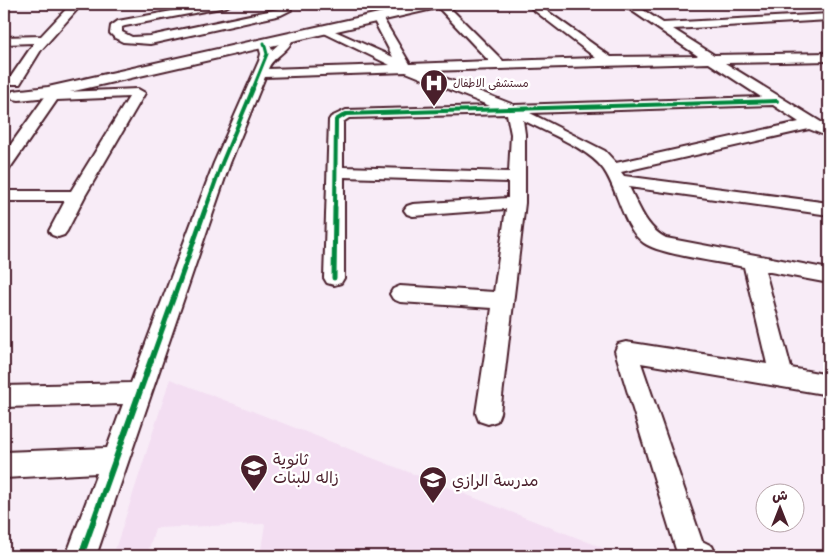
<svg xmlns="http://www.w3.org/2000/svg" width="833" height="560" viewBox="0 0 833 560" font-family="'Shantell Sans','Playpen Sans Arabic',sans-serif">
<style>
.built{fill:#f3def2}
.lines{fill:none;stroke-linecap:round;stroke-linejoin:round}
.minor-casing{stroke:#4a1f2b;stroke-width:4}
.tertiary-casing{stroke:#4a1f2b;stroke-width:4}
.minor{fill:#fff;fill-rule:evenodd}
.tertiary{fill:#fff;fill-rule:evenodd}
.cycleway-far3-casing{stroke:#fff;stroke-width:5}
.cycleway-far2-casing{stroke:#fff;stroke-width:6}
.cycleway-far1-casing{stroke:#fff;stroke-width:8}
.cycleway-casing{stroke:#fff;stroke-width:9}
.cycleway-far3{stroke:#00873e;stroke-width:3}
.cycleway-far2{stroke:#00873e;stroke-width:4}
.cycleway-far1{stroke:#00873e;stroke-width:5}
.cycleway{stroke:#00873e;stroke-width:6}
.labels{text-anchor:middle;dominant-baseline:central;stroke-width:5;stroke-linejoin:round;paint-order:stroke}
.far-poi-label{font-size:11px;fill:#4a1f2b;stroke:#fff;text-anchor:start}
.near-poi-label{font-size:16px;fill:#4a1f2b;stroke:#fff;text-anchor:start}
</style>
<rect width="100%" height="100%" fill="#f8ecf7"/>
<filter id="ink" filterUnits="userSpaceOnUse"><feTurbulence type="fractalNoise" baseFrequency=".02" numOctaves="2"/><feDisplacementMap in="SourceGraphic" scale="10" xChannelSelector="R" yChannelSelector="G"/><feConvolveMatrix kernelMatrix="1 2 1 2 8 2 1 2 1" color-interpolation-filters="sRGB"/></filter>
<g filter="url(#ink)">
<polygon class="built" points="170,379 606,549 608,556 260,556 265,524 155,528 147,556 113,556"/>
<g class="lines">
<g class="minor-casing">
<g id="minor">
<polygon points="71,4 82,4 41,50 20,84 10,84 8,81 34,43 4,44 4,37 41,36"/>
<polygon points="210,4 231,4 226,7 125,26 122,27 122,32 132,37 150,36 278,9 280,9 277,4 287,4 291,10 281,15 150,44 123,42 115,38 110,33 111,26 118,21"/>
<path d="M435,4H446L503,61L596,58L526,4H537L611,57L698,56L622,4H634L663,23L829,14V20L673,29L714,55L829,53V61L725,63L829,127V137L809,129L621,172L624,176L829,203V215L629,187C639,206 646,228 666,238L829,269V283L765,271L791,368L829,375V395L641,363L702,541L712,546L717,556H678L615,351L618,344L626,342L767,364L744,267C722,262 661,255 644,243C623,228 618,190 604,170C590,149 546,132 523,120L525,134V203L500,413L497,421L488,424L479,421L476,413L492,308L400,302L393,299L390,294L393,289L400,286L494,292L506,209L413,216L407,214L404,210L407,206L413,204L508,198V182L344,177V278L341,283L334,285L327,283L324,278L329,120L331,117L346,110L490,106L406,72L265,77L230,163L96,556H66L97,473L4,478V452L107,448L123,404L4,407V386L131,383L214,163L259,61L261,54L258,43L260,40H268L272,50L280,43L283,36H291L293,38C289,52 273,56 268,69L390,65L318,30L324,27L328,28L393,57L372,17L377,14L382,17L410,64L489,61ZM709,63L761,97L514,105L427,71ZM773,105L799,122L616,163L605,151L530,113ZM507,114L511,134L509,172L343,167V122L349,118Z"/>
<polygon points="57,86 62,87 63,92 138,89 145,93 85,196 67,231 64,235 58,237 52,235 49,231 65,201 4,201 4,191 71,191 129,97 57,100 10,168 4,170 4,154 52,87"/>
</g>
</g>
<g class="tertiary-casing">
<polygon id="tertiary" points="419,4 444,4 437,8 48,97 19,100 13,99 10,95 13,91 48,87"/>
</g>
<use href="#minor" class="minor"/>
<use href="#tertiary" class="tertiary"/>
<g class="cycleway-far3-casing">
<polyline id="cycleway-far3" points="252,91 267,54 264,43"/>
</g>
<g class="cycleway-far2-casing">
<g id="cycleway-far2">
<polyline points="206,208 222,163 253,89"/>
<polyline points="335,208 336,120 346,114 777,101"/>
</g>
</g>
<g class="cycleway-far1-casing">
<g id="cycleway-far1">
<polyline points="334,278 335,207"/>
<polyline points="151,361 206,207"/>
</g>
</g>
<g class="cycleway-casing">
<polyline id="cycleway" points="81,556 151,360"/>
</g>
<use href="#cycleway-far3" class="cycleway-far3"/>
<use href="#cycleway-far2" class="cycleway-far2"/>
<use href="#cycleway-far1" class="cycleway-far1"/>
<use href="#cycleway" class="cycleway"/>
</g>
</g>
<defs>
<g id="hospital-pin" transform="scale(1.4375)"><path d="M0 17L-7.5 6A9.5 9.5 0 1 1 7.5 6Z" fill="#4a1f2b" stroke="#fff"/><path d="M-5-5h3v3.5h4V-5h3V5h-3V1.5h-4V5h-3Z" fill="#fff"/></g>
<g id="school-pin" transform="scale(1.4375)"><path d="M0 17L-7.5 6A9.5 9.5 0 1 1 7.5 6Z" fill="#4a1f2b" stroke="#fff"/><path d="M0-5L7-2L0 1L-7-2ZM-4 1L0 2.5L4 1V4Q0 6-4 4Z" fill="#fff"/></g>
</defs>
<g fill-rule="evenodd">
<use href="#hospital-pin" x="434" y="83"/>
<use href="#school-pin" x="254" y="468"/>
<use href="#school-pin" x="433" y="480"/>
</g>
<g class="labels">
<g class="far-poi-label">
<text x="453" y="83">مستشفى الاطفال</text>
</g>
<g class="near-poi-label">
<text x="273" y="459">ثانوية<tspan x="273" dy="18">زاله للبنات</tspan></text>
<text x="452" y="480">مدرسة الرازي</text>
</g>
</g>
<rect width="833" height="560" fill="none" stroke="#fff" stroke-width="20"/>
<rect x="10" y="10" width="813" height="540" fill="none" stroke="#4a1f2b" stroke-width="2" filter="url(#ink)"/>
<g transform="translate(780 508)"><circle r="24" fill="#ffffff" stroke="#b7a5aa"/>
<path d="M0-4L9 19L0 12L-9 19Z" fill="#4a1f2b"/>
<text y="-8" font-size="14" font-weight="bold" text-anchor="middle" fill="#4a1f2b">ش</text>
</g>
</svg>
